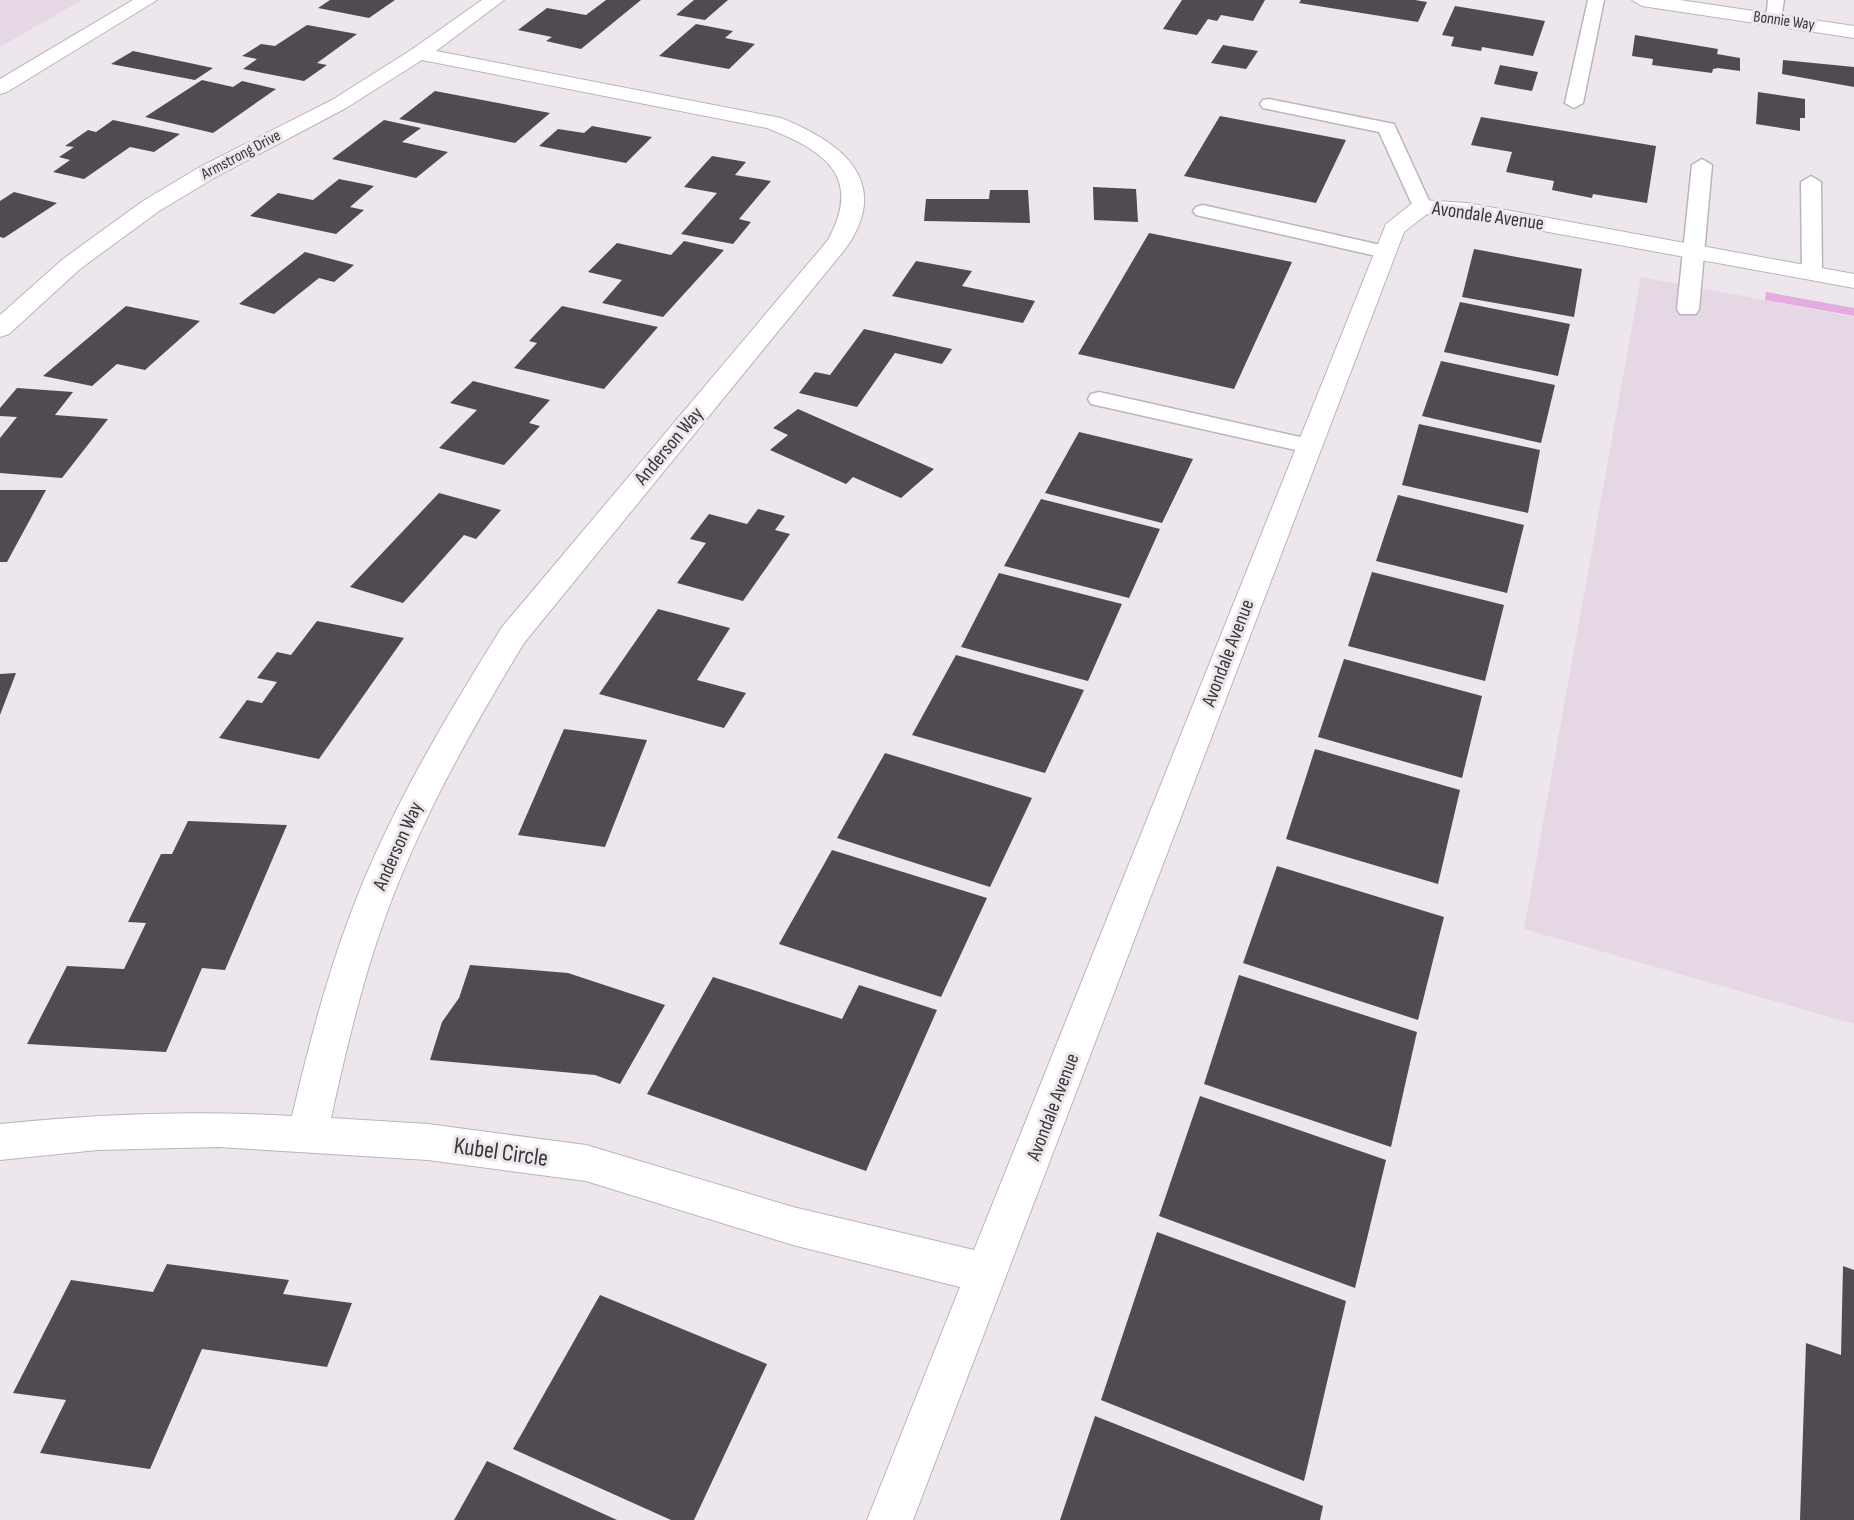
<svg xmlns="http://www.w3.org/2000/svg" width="1854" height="1520" viewBox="0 0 1854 1520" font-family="'Sofia Sans Condensed',sans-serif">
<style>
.built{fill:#e5d8e4}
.green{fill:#e3abe0}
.building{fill:#514b51}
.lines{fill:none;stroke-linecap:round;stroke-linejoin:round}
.lane-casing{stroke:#bbb4ba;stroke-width:3}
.street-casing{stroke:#bbb4ba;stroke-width:2}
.secondary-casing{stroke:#bbb4ba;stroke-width:2}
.lane{fill:#fff;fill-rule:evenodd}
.street{fill:#fff;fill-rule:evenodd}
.secondary{fill:#fff;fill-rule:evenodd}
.labels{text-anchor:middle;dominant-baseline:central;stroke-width:6;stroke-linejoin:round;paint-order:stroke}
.far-street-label{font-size:16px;fill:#393638;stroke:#ede6ec}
.street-label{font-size:20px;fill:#393638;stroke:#ede6ec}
.near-street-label{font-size:24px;fill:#393638;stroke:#ede6ec}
</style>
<rect width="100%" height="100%" fill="#ede6ec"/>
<g class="built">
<polygon points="0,0 82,0 0,47"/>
<polygon points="1641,277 1854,317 1854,1024 1524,929"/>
</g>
<polygon class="green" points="1766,292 1854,308 1854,316 1765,300"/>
<g class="building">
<polygon points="330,0 395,0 369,18 318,8"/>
<polygon points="606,0 641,0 581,49 546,41 552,37 518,30 547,8 586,15"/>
<polygon points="694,0 728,0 705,20 676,15"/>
<polygon points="1182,0 1265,0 1253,21 1221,15 1217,21 1208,19 1197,35 1163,29"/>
<polygon points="1301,0 1415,0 1427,2 1418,22 1299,3"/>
<polygon points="1455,6 1545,21 1533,56 1482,47 1481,51 1451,46 1454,37 1442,35"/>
<polygon points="696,24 733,31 725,38 755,44 729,69 659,56"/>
<polygon points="307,25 357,34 317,63 327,65 304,81 243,69 257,59 242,56 261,44 275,46"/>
<polygon points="1635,35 1718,49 1717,54 1740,58 1740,71 1718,68 1713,69 1712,73 1652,65 1653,59 1632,56"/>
<polygon points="1223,45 1258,51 1246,69 1211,63"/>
<polygon points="133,51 213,68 195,80 111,64"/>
<polygon points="1783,60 1854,67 1854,87 1782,74"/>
<polygon points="1500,65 1538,72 1532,91 1494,84"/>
<polygon points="202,80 233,87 242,81 276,89 213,133 145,117"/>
<polygon points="435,91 550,113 515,143 399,119"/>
<polygon points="1758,92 1805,99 1805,118 1800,118 1800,131 1756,124"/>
<polygon points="1220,116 1346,140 1316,203 1184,176"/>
<polygon points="1481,117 1656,146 1647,203 1593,194 1592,198 1552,190 1554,181 1506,172 1512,152 1471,145"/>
<polygon points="113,120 180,134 154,152 130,147 84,179 53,172 70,160 59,157 74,147 65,146 88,130 96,132"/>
<polygon points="384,120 421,128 402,142 448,152 416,178 332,159"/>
<polygon points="592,126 652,137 626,163 539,146 558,129 584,133"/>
<polygon points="712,156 746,162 735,175 771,181 739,219 751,222 733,244 681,234 717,193 684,187"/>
<polygon points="339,179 374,186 350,207 364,210 336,234 250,216 278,193 313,200"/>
<polygon points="1093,187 1136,189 1138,222 1094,220"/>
<polygon points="990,190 1028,190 1030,223 924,221 926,199 989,199"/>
<polygon points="14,192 57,203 4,238 0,237 0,201"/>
<polygon points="1149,233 1292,262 1234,389 1078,354"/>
<polygon points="684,241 724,250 663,317 602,303 622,280 588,272 617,243 671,255"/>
<polygon points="1474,249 1582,269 1574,317 1462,297"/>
<polygon points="305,252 354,265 334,282 319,278 274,314 239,304"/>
<polygon points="916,261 972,271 962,286 1035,301 1023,323 892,296"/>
<polygon points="1460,302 1570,324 1558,376 1444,352"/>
<polygon points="126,306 200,321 145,370 117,364 92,386 43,376"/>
<polygon points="562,306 658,327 604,389 514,368 537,343 529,341"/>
<polygon points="864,329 952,349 942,364 895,353 857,407 799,393 815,372 830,375"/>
<polygon points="1441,361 1555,385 1541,443 1422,416"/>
<polygon points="473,381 550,400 529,423 540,426 504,465 439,448 477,410 450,403"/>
<polygon points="17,388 73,392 55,415 108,419 62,478 0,473 0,438 17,417 0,416 0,408"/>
<polygon points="798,409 934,469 901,498 853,477 846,484 770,450 788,435 773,428"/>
<polygon points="1419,424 1540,450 1528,513 1402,485"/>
<polygon points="1079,432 1193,459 1162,523 1045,493"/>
<polygon points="0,490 46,490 7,562 0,562"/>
<polygon points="439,493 501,510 476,539 464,535 403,603 350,587"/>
<polygon points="1398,495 1524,525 1507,593 1376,561"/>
<polygon points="1041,499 1160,529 1129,598 1004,566"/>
<polygon points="758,509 785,516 775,530 790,534 743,601 677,583 706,543 690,539 709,514 747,524"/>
<polygon points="1372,572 1504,605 1485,681 1348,646"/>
<polygon points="999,573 1122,604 1088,681 961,647"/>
<polygon points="658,609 730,628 697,680 746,693 724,728 599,694"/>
<polygon points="317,621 404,638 319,759 219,738 247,700 262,703 277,682 257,678 277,652 291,655"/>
<polygon points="956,655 1084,690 1045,773 912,735"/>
<polygon points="1344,659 1482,696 1462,778 1318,737"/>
<polygon points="16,673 0,715 0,674"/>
<polygon points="564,729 647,740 605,847 518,835"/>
<polygon points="1315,749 1460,790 1438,884 1286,839"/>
<polygon points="885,753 1032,798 990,887 837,838"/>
<polygon points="188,821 287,825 225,970 202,968 166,1052 27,1044 67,966 124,969 146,923 128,922 161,854 172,854"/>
<polygon points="832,850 987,898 941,997 779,944"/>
<polygon points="1277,866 1444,917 1418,1020 1243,963"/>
<polygon points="470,965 568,973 665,1005 620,1084 595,1075 430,1060 442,1022 459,998"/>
<polygon points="1239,975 1417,1032 1391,1147 1204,1084"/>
<polygon points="713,977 842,1019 859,985 937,1010 866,1171 647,1094"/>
<polygon points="1200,1096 1386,1160 1355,1288 1159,1216"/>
<polygon points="1157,1232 1346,1301 1304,1481 1101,1400"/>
<polygon points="167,1264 289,1280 283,1294 352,1303 327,1367 202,1349 150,1469 40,1453 66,1400 13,1393 71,1280 153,1292"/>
<polygon points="1843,1266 1854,1270 1854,1520 1800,1520 1806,1343 1841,1355"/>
<polygon points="600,1295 767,1364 694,1520 671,1520 513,1449"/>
<polygon points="1095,1416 1323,1506 1320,1520 1060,1520"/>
<polygon points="487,1461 617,1520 454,1520"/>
</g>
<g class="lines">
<g class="lane-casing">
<g id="lane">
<polygon points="1588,0 1604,0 1583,103 1574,108 1565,103"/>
<polygon points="1768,0 1784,0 1780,24 1768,24 1766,20"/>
<polygon points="1269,99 1394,124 1432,207 1429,211 1415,211 1379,132 1263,108 1260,104 1263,100"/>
<polygon points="1702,159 1712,165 1699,309 1696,314 1680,314 1677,309 1692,165"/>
<polygon points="1811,176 1821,182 1822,273 1819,277 1805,277 1802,273 1801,182"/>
<polygon points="1203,205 1385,246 1392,248 1395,252 1392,256 1385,258 1196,215 1193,211 1196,207"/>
<polygon points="1099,392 1309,439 1317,441 1321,446 1317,451 1309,453 1091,404 1088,399 1091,394"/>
</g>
</g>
<g class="street-casing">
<g id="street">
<path d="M482,0H504L436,51L781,118C841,142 893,181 846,248L524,643C471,730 421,819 386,915C362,981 346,1050 331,1118L428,1124L586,1145L793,1207L974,1250L1386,224L1414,202L1422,200L1467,203L1854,274V288L1467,217L1427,214L1404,232L913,1520H867L960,1287L793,1245L586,1181L428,1160L219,1147L97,1150L0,1160V1124C98,1114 194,1110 292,1116C308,1049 325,982 349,918C387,815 444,720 502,627L828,240C863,176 825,151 767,128L422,60L346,108L214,178L159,211L80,269L9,334L0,337V315L63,259L143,201L198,168L332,100L411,50Z"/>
<polygon points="1632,0 1680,0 1854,26 1854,38 1642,6"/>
</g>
</g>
<g class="secondary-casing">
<polygon id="secondary" points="133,0 157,0 7,92 0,94 0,79"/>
</g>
<use href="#lane" class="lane"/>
<use href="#street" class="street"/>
<use href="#secondary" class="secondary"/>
</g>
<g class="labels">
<g class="far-street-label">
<text transform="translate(1784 21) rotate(8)">Bonnie Way</text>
<text transform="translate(241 155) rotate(-28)">Armstrong Drive</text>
</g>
<g class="street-label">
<text transform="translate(1488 216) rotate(8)">Avondale Avenue</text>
<text transform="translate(669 446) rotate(-50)">Anderson Way</text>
<text transform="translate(1228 653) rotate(-69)">Avondale Avenue</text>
<text transform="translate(398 846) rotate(-66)">Anderson Way</text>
<text transform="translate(1053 1107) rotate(-69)">Avondale Avenue</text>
</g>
<g class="near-street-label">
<text transform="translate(501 1152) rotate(8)">Kubel Circle</text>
</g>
</g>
</svg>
